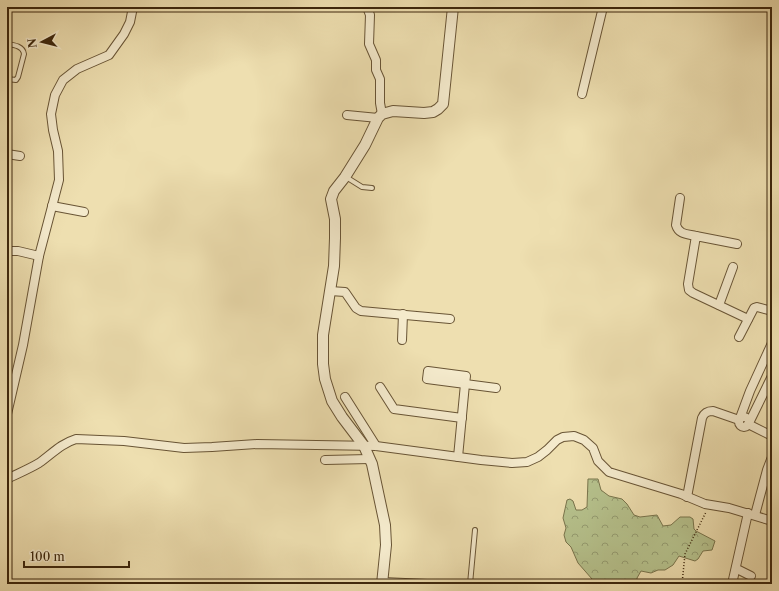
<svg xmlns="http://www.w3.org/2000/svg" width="779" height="591" viewBox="0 0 779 591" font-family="'Libre Caslon Text',serif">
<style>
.forest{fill:url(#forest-crowns);stroke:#79744c}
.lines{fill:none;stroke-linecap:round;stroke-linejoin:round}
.service-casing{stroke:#685435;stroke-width:6}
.minor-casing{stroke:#685435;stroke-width:10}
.tertiary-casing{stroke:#685435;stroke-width:12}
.path{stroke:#3c260c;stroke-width:1.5;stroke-dasharray:1 2;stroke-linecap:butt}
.service{stroke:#f4eacc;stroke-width:4}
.minor{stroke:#f4eacc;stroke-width:8}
.tertiary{stroke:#f4eacc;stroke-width:10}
</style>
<defs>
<pattern id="forest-crowns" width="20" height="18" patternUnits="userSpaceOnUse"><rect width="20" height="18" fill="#b6c28d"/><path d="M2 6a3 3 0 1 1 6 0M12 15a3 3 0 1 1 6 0" fill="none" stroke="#959d72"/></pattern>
</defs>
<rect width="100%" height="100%" fill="#eedfb0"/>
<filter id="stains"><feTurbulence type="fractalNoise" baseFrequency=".005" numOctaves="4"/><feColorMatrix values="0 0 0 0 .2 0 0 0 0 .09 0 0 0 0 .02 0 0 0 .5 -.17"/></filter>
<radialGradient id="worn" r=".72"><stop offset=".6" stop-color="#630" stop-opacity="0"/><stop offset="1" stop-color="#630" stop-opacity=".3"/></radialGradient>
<polygon class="forest" points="588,479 598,479 601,490 609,496 622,499 627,504 634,515 640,517 657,515 663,526 671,525 680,517 690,517 693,519 694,529 696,531 715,541 712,550 703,551 698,559 695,561 679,556 673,565 665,570 658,570 651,573 641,571 637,578 637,584 592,584 592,579 578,563 571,547 566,542 564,535 566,528 563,518 567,500 570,499 573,501 576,510 582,510 587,507"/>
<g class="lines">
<g class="service-casing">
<g id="service">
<path d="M7,44C14,45 23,46 24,54L18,77L16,80L7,79"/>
<polyline points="346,177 362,187 372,188"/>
<polyline points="470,584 475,530"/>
</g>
</g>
<g class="minor-casing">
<g id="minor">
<polyline points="367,7 370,15 369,44 376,60 376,70 380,79 380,103 382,114"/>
<polyline points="582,94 603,7"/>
<polyline points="347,115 378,118"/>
<polyline points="7,154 20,156"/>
<path d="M680,198L676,225C679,235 688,234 696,236"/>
<polyline points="52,206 84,212"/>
<polyline points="737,244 696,236 688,284 689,290 693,293 748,319"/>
<polyline points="7,251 18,251 39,256"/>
<polyline points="330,291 345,292 356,308 361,311 450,319"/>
<polyline points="719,305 733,267"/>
<polyline points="739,337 754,308 757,307 772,311"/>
<polyline points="402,340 403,314"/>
<polyline points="380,387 394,409 462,418"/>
<polyline points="345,397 376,446"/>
<polyline points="7,414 23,345 39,256 59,180 58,151 53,130 51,114 55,95 63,80 77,69 109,55 124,34 130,22 133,7"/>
<circle cx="744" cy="422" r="5"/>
<polyline points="740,418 750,391 772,343"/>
<polyline points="749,423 772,376"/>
<polyline points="748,424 772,436"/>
<polyline points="458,457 465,384 466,376 428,371 427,379 496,388"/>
<polyline points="325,460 369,459"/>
<path d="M7,479C17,474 29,469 39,463C52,454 60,444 76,439L124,441L184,448L212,447L257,444L376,446L481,460L512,463L527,462L538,457L547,450L557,440L563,437L574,436L584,440L593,448L598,461L609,472L681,494L705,504L729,508L772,521"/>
<path d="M687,497L702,418C704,413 707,411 713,411L739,420"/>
<polyline points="755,515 767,470 772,457"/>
<polyline points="737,569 751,576"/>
<polyline points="383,582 427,584"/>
<polyline points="732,584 748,513"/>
</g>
</g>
<g class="tertiary-casing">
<polyline id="tertiary" points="382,584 386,545 385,525 372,464 364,446 342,417 332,401 325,379 323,364 323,335 334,266 335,238 335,219 331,199 334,191 345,177 365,145 378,118 382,114 393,111 424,113 433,112 438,109 443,104 453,7"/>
</g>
<polyline class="path" points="682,584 685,554 706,512"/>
<use href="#service" class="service"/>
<use href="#minor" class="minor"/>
<use href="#tertiary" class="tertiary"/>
</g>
<rect width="779" height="591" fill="none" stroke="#eedfb0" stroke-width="24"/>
<rect x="8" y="8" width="763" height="575" fill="none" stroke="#3c260c" stroke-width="2"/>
<rect x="12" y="12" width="755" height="567" fill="none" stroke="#3c260c"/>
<g transform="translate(42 42) rotate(263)" stroke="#f4eacc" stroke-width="3" paint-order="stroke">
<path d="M0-3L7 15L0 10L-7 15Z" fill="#3c260c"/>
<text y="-6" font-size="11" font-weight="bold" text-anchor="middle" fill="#3c260c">N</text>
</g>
<path d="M24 561v6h105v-6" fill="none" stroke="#3c260c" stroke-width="2"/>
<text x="30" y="561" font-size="12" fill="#3c260c" stroke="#f4eacc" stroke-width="3" paint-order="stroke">100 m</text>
<rect width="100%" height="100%" filter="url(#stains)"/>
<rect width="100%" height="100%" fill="url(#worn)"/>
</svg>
